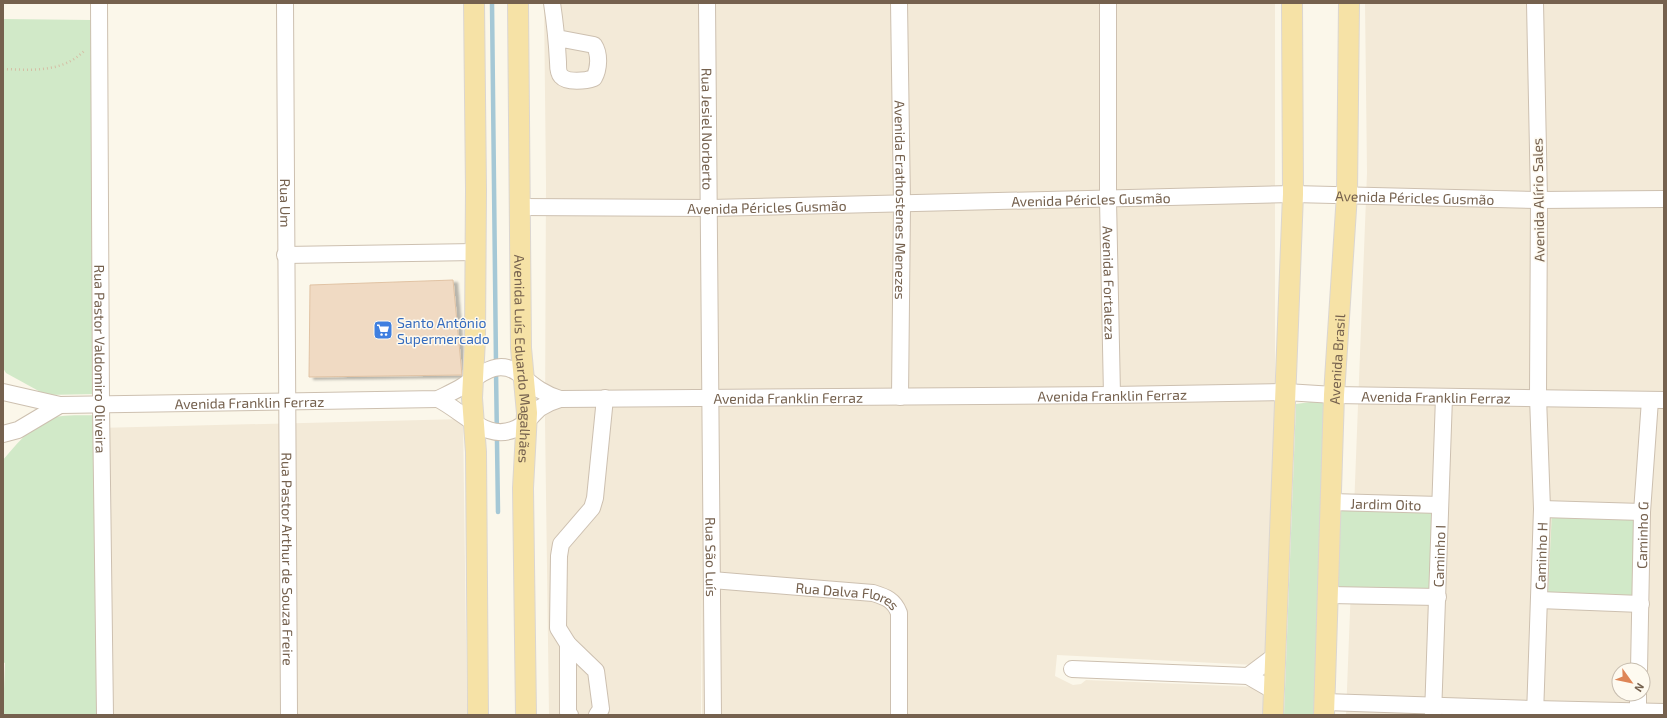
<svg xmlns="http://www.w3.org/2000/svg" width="1667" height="718" viewBox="0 0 1667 718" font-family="'Exo 2',sans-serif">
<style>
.residential{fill:#f3ead8;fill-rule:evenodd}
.green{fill:#d1e9c8}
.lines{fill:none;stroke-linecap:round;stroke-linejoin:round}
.stream{stroke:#a5c8d6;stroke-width:4.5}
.building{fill:#f0dac3;stroke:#e1c3a4;filter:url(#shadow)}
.minor-casing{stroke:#cdc0b0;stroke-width:18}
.major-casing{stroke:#dbd6d1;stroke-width:22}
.path{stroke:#d5bea5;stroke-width:2.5;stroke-dasharray:1 3;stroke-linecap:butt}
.minor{stroke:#fff;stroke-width:16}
.major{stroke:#f6e2a6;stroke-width:20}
.labels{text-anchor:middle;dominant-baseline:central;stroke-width:3;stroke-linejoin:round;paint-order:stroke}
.street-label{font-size:14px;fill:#75614e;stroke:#fefaf0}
.shop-label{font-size:14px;fill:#366cbe;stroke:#fefaf0;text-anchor:start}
</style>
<defs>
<filter id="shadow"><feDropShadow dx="4.5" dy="2.5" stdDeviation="1" flood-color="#0004"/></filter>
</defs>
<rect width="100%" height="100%" fill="#fbf7ea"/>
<g class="residential">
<polygon points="544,3 1275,3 1275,409 1267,654 1255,665 1057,655 1055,676 1073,685 1081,684 1086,680 1256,687 1267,699 1266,715 702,715 701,576 701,715 549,715 545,421 546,184"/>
<path d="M1365,3H1664V715H1346L1367,173ZM1619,670H1643V694H1619Z"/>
<polygon points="463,419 467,715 102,715 97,428"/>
</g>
<g class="green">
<polygon points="3,19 92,20 98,394 46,395 6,373 3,368"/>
<polygon points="1325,400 1316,715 1284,715 1296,404"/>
<path d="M97,415L102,715H3L5,663L3,662V460C14,447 28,430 44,421C58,413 81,416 97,415Z"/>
<polygon points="1340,508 1436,509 1435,591 1338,590"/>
<polygon points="1552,512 1642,515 1638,598 1548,595"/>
</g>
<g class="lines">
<g class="stream">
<polyline points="492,3 496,364"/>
<polyline points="496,371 498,512"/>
</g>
</g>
<polygon class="building" points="453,280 462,375 309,377 310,285"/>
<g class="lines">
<g class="minor-casing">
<g id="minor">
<path id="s1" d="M99,3L101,405L105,715"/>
<path id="s2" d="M285,3L289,715"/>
<path d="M552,3C555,23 557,42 558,62C558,66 558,73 561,76C567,83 586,81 594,78C599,69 600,54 594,45L557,38"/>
<path id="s3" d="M707,3L713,715"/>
<path id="s4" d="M899,3L902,204L900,397"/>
<path id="s5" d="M1108,3V200L1112,395"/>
<path id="s6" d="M518,207L710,208L1293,194L1539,200L1664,199"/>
<polyline points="285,255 475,252"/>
<path id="s7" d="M3,392L60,405L438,399C446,395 455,391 463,386C480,375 497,358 518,373C533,385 541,393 560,399L1112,395L1286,392L1334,395L1664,400"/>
<path d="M438,399C466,413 490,447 522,425C529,420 534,413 540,408C546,404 553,401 560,399"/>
<polyline points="3,434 18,430 60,405"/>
<path id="s8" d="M1331,502L1440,505"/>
<polyline points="1542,509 1642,512"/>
<path id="s9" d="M712,580L873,593C886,597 894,600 899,613V715"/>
<polyline points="1329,595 1438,597"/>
<polyline points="1539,600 1641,604"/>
<polyline points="568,644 568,713 570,715"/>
<polyline points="1072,669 1248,676 1274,691"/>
<path id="s10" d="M1639,670L1642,512L1650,400"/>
<polyline points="1248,676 1276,655"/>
<polyline points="1325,702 1535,709 1664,712"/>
<polyline points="597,715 601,709 596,671 568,644 558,628 559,556 561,544 592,508 595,498 605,398"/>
<path id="s11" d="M1433,715L1444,397"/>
<path id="s12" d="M1535,715L1542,509L1538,397L1539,200L1535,3"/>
<polyline points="1638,715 1638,694"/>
</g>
</g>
<g class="major-casing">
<g id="major">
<polyline points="474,3 476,190 475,339 472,398 476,452 478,715"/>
<path id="s13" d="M518,3L521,348L527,413L523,488L526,715"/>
<polyline points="1273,715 1293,194 1292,3"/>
<path id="s14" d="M1324,715L1334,395L1347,194L1349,3"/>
</g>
</g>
<path class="path" d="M3,69C32,70 63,73 85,50"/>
<use href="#minor" class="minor"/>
<use href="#major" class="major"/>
</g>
<defs>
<g id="supermarket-square" transform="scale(1)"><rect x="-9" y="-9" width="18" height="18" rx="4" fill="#3f7fe0" stroke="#fefaf0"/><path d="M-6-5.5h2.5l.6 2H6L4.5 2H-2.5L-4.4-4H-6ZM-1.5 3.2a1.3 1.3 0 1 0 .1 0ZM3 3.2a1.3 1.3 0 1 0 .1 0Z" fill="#fff"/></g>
</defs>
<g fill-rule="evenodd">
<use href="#supermarket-square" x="383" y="330"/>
</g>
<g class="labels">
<g class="street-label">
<text stroke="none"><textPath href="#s3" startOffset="126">Rua Jesiel Norberto</textPath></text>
<text stroke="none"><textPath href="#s6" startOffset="897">Avenida Péricles Gusmão</textPath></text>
<text stroke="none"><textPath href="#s4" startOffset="197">Avenida Erathostenes Menezes</textPath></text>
<text stroke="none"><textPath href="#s6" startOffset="573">Avenida Péricles Gusmão</textPath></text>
<text transform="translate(1538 200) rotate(-91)">Avenida Alírio Sales</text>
<text stroke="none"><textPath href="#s2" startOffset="200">Rua Um</textPath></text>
<text stroke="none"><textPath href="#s6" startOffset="249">Avenida Péricles Gusmão</textPath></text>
<text stroke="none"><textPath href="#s5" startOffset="280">Avenida Fortaleza</textPath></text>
<text stroke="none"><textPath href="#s1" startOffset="356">Rua Pastor Valdomiro Oliveira</textPath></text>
<text stroke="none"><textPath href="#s13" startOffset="356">Avenida Luís Eduardo Magalhães</textPath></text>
<text stroke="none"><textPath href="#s14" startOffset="356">Avenida Brasil</textPath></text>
<text stroke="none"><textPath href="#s7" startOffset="1128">Avenida Franklin Ferraz</textPath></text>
<text stroke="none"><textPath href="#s7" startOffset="1452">Avenida Franklin Ferraz</textPath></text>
<text stroke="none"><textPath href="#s7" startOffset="804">Avenida Franklin Ferraz</textPath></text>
<text stroke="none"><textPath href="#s7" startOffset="248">Avenida Franklin Ferraz</textPath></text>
<text stroke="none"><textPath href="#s8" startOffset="55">Jardim Oito</textPath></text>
<text stroke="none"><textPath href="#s10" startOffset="135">Caminho G</textPath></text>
<text stroke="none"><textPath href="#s11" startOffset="159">Caminho I</textPath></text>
<text stroke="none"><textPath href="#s12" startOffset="159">Caminho H</textPath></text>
<text stroke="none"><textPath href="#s3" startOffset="554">Rua São Luís</textPath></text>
<text stroke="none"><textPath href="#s2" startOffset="556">Rua Pastor Arthur de Souza Freire</textPath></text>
<text stroke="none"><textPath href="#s9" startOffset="137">Rua Dalva Flores</textPath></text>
</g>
<g class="shop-label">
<text x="397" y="322">Santo Antônio<tspan x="397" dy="16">Supermercado</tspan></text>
</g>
</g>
<rect width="1667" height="718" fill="none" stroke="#75614e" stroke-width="8"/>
<g transform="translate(1631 682) rotate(123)"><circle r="19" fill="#fefaf0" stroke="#c7bdaf"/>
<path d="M0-3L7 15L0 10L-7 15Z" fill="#de8556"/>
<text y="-6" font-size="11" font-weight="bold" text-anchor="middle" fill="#75614e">N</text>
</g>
</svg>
